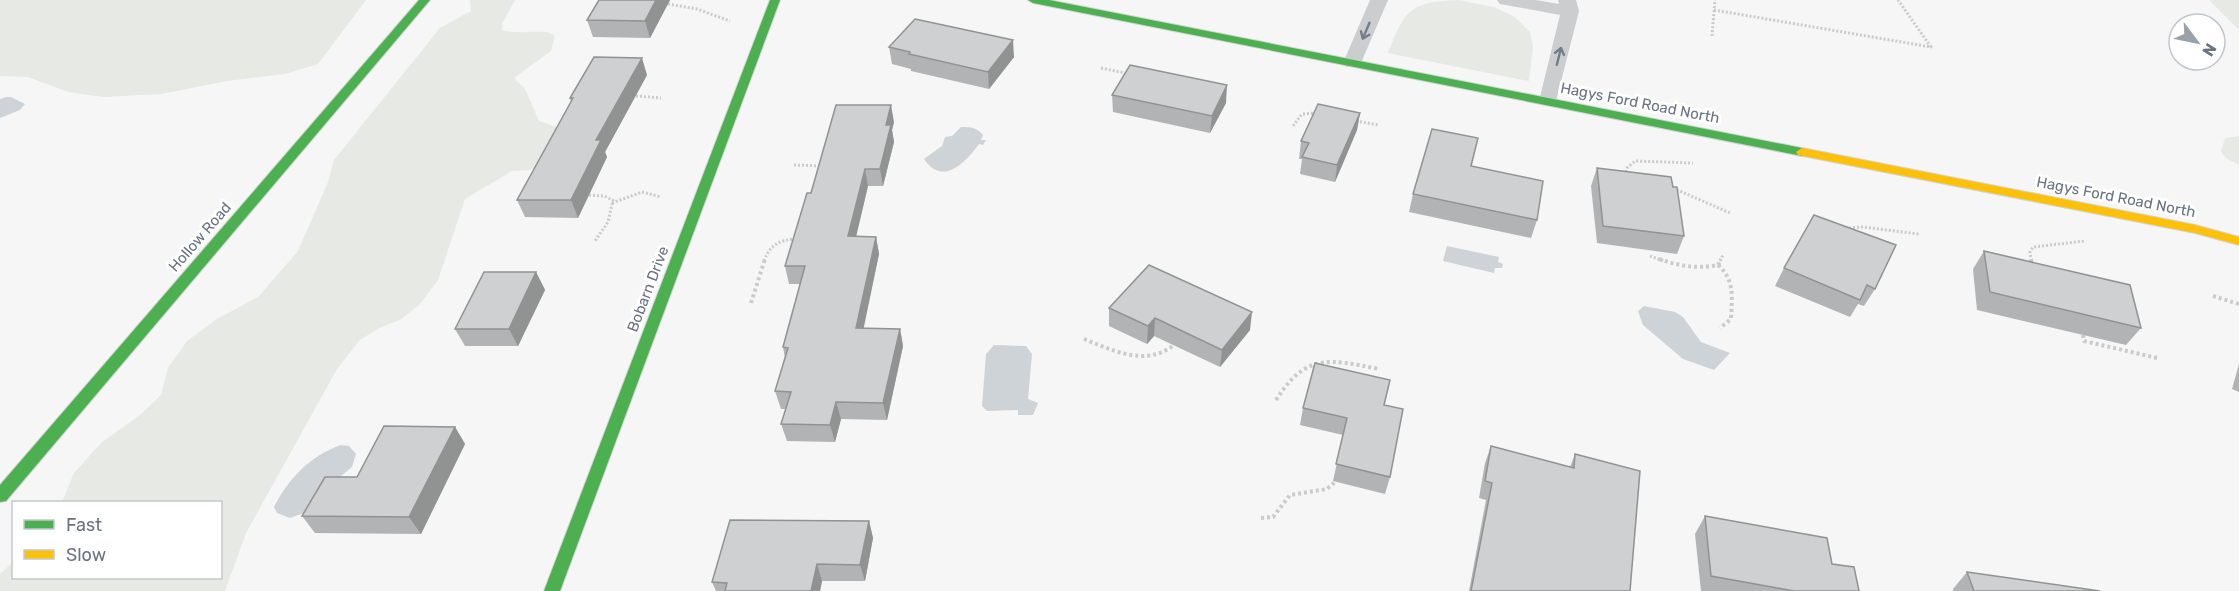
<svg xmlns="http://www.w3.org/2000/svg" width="2239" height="591" viewBox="0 0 2239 591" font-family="Rubik,sans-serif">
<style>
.green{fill:#e6e9e4}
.water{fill:#ced3d7}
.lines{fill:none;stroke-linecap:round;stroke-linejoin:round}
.fast-casing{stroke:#d2d3d4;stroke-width:2}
.slow-casing{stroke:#d2d3d4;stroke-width:2}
.path-far1{stroke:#cacbcc;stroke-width:3;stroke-dasharray:2 2;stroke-linecap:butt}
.path{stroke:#cacbcc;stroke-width:4;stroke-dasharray:3 3;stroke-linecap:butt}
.lane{fill:#cccdcf;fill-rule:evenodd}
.fast{fill:#4caf50;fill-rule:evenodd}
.slow{fill:#ffc107;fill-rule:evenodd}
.wall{fill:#b2b3b4}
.shaded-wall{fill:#919292}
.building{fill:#cfd0d1;stroke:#919292;stroke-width:1.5}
.oneway{stroke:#737c8b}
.labels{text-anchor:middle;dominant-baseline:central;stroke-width:6;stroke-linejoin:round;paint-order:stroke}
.street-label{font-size:15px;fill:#697383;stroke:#fff}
</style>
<rect width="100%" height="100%" fill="#f6f6f6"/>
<g class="green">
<polygon points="0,0 366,0 318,64 285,74 227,81 161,94 103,97 68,92 28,77 0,76"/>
<path d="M470,0H515L502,24V30C519,36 547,27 555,36L551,51L514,78L525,89L539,121L565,130L551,159L530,170L512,171L465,199L438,280L420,304L400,320L379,328L360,340L337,369L246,533L225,591H0V574L13,562L14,578H220V502H62L74,473L102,442L140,415L161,395L168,368L187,341L217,319L258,297L298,251L328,182L334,160L440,28L471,11Z"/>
<path d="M1459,0L1494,7L1515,17L1530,32L1533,47L1529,81L1388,53C1405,9 1410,2 1459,0Z"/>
<polygon points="2209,0 2239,0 2239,30"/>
<polygon points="2239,136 2239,165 2226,158 2221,152 2225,138"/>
</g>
<g class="water">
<polygon points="6,97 11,97 25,104 20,110 0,118 0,99"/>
<path d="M961,127C971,127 976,127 983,135L981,140H986L983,145L979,144C966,162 943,187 924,159L942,146L945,137L952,136Z"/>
<polygon points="1447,246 1499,257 1498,262 1503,264 1502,268 1495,268 1494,273 1443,261"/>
<polygon points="1644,306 1675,312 1683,317 1701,342 1730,353 1714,370 1683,359 1643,325 1638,311"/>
<polygon points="994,345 1026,346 1032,354 1028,399 1038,403 1033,415 1018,415 1018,410 987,411 982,406 986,354"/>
<path d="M341,445L349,446L356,454L352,467L335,481L317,508L290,518L277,513L274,507C288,479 311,455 341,445Z"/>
</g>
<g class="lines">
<g class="fast-casing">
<g id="fast">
<polygon points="419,0 430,0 6,501 0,502 0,485"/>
<polygon points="770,0 780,0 560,591 544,591"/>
<polygon points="1028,0 1049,0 1802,148 1808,152 1802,156 1033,3"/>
</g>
</g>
<g class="slow-casing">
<polygon id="slow" points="1802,148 2195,225 2239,237 2239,245 2195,233 1798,155 1796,152"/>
</g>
<g class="path-far1">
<polyline points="668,4 697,9 730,21"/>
<polyline points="1714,10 1931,47 1898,0"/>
<polyline points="1712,36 1715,0"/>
<polyline points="1101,68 1130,74"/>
<polyline points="636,96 661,98"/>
<polyline points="1356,121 1379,125"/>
<polyline points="1293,126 1302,114 1316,113"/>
<polyline points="794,165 823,166"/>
<polyline points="1625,176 1627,168 1635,161 1693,163"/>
<polyline points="1673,188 1730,213"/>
<polyline points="589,195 604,196 613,200 608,222 595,241"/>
<polyline points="612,203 642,192 661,197"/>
<polyline points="1845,228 1863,227 1919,234"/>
<polyline points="1650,256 1664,261"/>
<path d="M764,261C770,245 779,240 796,239"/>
<polyline points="1720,261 1723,255"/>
<polyline points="2031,261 2030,252 2033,247 2085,241"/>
</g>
<g class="path">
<path d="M1659,259C1679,266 1697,269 1718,265L1721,259"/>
<polyline points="2031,259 2032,264"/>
<path d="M1718,265C1735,280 1732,298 1731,319L1720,328"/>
<polyline points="2213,296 2239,304"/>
<polyline points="751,303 765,259"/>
<polyline points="2083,335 2084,341 2157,358"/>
<path d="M1084,339C1114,351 1146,367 1174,345"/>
<path d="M1276,400C1306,353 1329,359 1379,369"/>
<polyline points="1261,518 1273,517 1290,495 1327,489 1335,482"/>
</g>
<g class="lane">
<polygon points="1370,0 1388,0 1361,63 1358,67 1346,67 1343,63"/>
<polygon points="1497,0 1536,0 1559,4 1558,0 1576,0 1579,11 1555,105 1541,105 1539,101 1560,15 1506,5 1500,4"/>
</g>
<use href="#fast" class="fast"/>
<use href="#slow" class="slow"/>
</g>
<g class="wall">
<polygon points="599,0 670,0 650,38 593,37 587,20"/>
<polygon points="889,47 1014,57 989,89 911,71 911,69 892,64"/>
<polygon points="647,75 605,152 607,157 578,218 525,217 517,200 571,101 570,98"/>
<polygon points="1112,95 1226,103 1210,133 1113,112"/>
<polygon points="1360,113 1357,130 1335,182 1300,174 1302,159 1299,159 1301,141"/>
<polygon points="894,122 892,130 894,142 883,186 868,186 856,236 876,237 879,254 863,328 900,329 903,346 887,420 841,419 835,442 787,441 781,424 786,409 781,409 775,391 785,358 783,347 800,284 789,284 785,266 811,193"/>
<polygon points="1471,166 1537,220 1531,238 1409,212 1413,194"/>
<polygon points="1597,168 1673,187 1684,236 1677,254 1597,243 1591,186"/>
<polygon points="1896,245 1875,289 1864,306 1858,304 1850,317 1775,286 1784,268"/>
<polygon points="1984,251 2141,328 2126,345 1977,310 1973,269"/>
<polygon points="536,272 545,290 518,346 465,346 455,329"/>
<polygon points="1109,308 1250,330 1220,367 1154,336 1147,344 1109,326"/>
<polygon points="2239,364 2239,392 2232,389"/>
<polygon points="1384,405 1390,477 1385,494 1333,481 1343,435 1300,425 1303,408"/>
<polygon points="455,427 465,444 421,534 315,533 302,516 357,477"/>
<polygon points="1491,446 1570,467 1575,454 1630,591 1469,591 1486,500 1479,498 1485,463"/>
<polygon points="1705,516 1832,564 1859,591 1701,591 1695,534"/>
<polygon points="869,521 873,538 865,581 822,581 820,591 716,591 712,582"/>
<polygon points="1967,572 2100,591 1953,591 1953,589"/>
</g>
<g class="shaded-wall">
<polygon points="656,0 670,0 650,38 645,21"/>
<polygon points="1013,40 1014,57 989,89 988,72"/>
<polygon points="642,58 647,75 605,152 607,157 578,218 571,200 596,140"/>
<polygon points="1227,85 1226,103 1210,133 1212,116"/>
<polygon points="891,105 894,122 892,130 894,142 883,186 880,169 886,125"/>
<polygon points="1360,113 1357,130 1335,182 1337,165"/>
<polygon points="865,169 868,186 852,254 848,236"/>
<polygon points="876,237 879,254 860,346 856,328"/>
<polygon points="536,272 545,290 518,346 509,329"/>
<polygon points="1252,312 1250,330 1220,367 1222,350"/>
<polygon points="1155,318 1154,336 1147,344 1148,326"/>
<polygon points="900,329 903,346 887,420 883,403"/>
<polygon points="836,402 841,419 835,442 830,425"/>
<polygon points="455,427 465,444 421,534 409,517"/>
<polygon points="869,521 873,538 865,581 860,565"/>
<polygon points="817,564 822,581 820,591 811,591"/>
</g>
<g class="building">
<polygon points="599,0 656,0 645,21 587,20"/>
<polygon points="915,19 1013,40 988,72 909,54 910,52 889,47"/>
<polygon points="594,57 642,58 596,140 601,140 571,200 517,200 573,98 570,98"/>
<polygon points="1130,65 1227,85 1212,116 1112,95"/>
<polygon points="1318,104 1360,113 1337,165 1302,157 1309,143 1301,141"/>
<polygon points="836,105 891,105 886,125 891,125 880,169 865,169 848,236 876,237 856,328 900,329 883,403 836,402 830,425 781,424 791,392 775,391 788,348 783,347 805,266 785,266 807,193 811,193"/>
<polygon points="1432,129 1478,138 1471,166 1543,181 1537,220 1413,194"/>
<polygon points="1597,168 1671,177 1673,187 1677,187 1684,236 1603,226"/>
<polygon points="1814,215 1896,245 1875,289 1867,285 1860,300 1784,268"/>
<polygon points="1984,251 2130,285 2141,328 1990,292"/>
<polygon points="1149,265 1252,312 1222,350 1155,318 1148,326 1109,308"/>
<polygon points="484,272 536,272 509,329 455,329"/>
<polygon points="1315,363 1390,380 1384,405 1403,409 1390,477 1336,464 1347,418 1303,408"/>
<polygon points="384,426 455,427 409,517 302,516 325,477 357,477"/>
<polygon points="1491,446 1574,468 1575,454 1640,471 1630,591 1471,591 1492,483 1485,481"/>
<polygon points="1705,516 1827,538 1832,564 1854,567 1859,591 1794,591 1711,576"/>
<polygon points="730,520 869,521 860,565 817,564 811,591 725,591 727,583 712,582"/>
<polygon points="1967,572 2100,591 1974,591"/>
</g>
<defs><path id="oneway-shaft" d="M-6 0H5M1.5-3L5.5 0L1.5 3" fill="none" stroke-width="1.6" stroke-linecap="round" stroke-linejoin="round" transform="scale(1.5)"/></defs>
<g class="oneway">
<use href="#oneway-shaft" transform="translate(1366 31) rotate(113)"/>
<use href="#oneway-shaft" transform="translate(1559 56) rotate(-76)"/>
</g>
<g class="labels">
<g class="street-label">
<text transform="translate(1640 103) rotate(11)">Hagys Ford Road North</text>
<text transform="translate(2116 197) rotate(11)">Hagys Ford Road North</text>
<text transform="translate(200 237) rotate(-49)">Hollow Road</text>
<text transform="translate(648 289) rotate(-69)">Bobarn Drive</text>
</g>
</g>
<rect x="12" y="501" width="210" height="78" fill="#ffffff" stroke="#c3c7cd" stroke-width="1.5"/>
<rect x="24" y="520" width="30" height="9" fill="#4caf50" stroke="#c3c7cd" stroke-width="1.5"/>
<text x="66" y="531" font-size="18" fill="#697383">Fast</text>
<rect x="24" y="550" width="30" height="9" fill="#ffc107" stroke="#c3c7cd" stroke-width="1.5"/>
<text x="66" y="561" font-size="18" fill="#697383">Slow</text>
<g transform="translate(2197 42) rotate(122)"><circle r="28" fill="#ffffff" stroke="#c3c7cd" stroke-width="1.5"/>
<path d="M0-4.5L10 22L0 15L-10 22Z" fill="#9aa1ab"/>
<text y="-9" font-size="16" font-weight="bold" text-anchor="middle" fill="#697383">N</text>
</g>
</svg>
